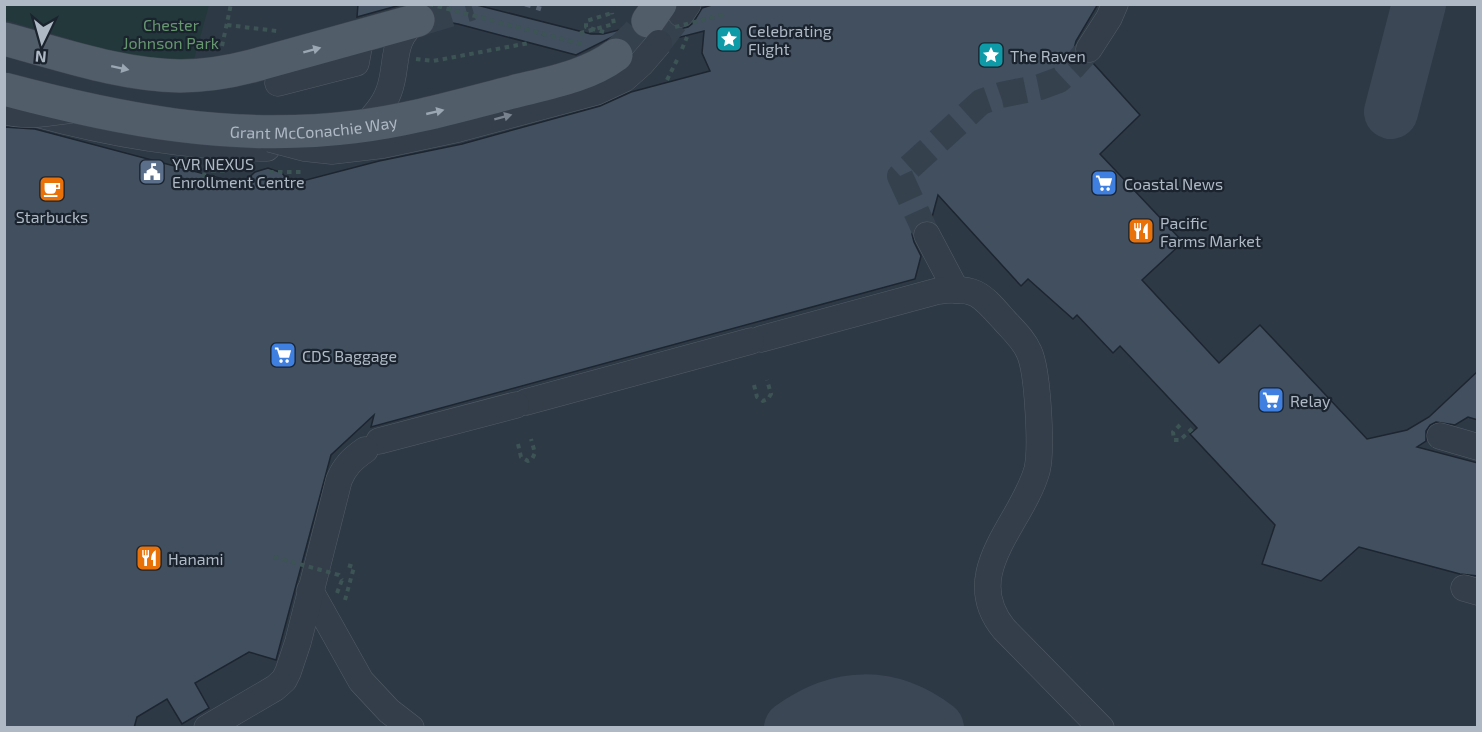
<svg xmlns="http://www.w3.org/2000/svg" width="1482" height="732" viewBox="0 0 1482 732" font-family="'Exo 2',sans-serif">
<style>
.airport{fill:#2e3946}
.green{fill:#23383a}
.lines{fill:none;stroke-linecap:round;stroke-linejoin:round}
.taxiway{stroke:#3c4755;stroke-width:54}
.building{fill:#414f5e;stroke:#1c2530;stroke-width:1.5}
.minor-tunnel{stroke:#36414e;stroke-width:26;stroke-dasharray:26 13;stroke-linecap:butt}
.major-tunnel{stroke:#36414e;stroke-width:33;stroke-dasharray:33 16;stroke-linecap:butt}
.minor-casing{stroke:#525c67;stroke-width:27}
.major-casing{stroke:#3e4753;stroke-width:34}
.path{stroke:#3d5455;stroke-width:4;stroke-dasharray:4.5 4.5;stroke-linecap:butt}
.minor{stroke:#343e4a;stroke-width:26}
.major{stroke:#525d6a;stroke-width:33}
.rail{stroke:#566271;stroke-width:4.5;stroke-dasharray:6 6;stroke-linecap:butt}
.minor-bridge-casing{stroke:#525c67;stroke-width:27;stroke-linecap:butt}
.major-bridge-casing{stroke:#3e4753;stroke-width:34;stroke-linecap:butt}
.path-bridge{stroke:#3d5455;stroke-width:4;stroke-dasharray:4.5 4.5;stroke-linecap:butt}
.minor-bridge{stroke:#343e4a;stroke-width:26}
.major-bridge{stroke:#525d6a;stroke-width:33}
.oneway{fill:#9ca7b4}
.oneway2{fill:#78828e}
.labels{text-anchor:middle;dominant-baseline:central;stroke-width:4.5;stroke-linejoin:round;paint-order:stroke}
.park-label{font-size:16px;fill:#66976f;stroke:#1a232e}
.poi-label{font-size:16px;fill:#afb9c6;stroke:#1a232e;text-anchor:start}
.street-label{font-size:16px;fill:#afb9c6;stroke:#1a232e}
</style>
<rect width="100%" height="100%" fill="#212c39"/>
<polygon class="airport" points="4,5 1477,5 1477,727 5,727"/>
<polygon class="green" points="4,5 209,5 193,63 153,60 93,49 70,39 5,20"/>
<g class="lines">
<g class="taxiway">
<polyline points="1391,112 1419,4"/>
<path d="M791,728C839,693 890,692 937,728"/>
</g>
</g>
<g class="building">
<polygon points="358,4 404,4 357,17"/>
<polygon points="428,4 473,4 591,34 603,34 631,27 637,36 643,39 633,49 631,44 625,39 614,36 576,55 458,24 436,20 436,14"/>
<polygon points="715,4 1098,4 1076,41 1074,49 1075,55 1081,62 1093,63 1140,115 1100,154 1183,242 1142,280 1219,363 1260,325 1367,439 1407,430 1429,417 1478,371 1478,420 1468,417 1455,425 1436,422 1430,425 1426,431 1426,441 1417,447 1478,463 1478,576 1460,574 1359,547 1321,581 1262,564 1275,525 1190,434 1197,428 1120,346 1113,353 1077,315 1073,319 1028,279 1021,286 938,195 931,221 920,222 914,228 912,234 914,242 921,256 915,279 371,427 374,415 331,455 276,660 249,652 195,683 209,708 182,724 167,699 137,717 134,728 4,728 4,127 35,129 242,184 255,172 268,168 282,173 291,184 379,161 462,144 600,106 631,92 710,71 702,53 704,31 673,39 669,32 665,30 670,23 679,29 688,27 693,23 702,8"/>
</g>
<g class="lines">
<g class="minor-tunnel">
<polyline points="659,43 681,14"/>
<polyline points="927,235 900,176 981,102 1001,95 1040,87 1059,80 1074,66 1089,49"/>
</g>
<g class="major-tunnel">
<polyline points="418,20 471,4"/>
<polyline points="616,55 636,36 648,21"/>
</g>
<g class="minor-casing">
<g id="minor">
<polyline points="681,14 688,4"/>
<polyline points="1089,49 1109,18 1115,4"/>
<polyline points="278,83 356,63 361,36"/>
<path d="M37,114C114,135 187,147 267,148"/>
<path d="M357,132C370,121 383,108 389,91C399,64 389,39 418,20"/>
<polyline points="927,235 956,290"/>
<path d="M761,339L938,291C975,286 981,294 1004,320C1013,330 1024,340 1029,352C1038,371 1042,450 1037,470C1022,524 958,573 1004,629L1101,728"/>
<polyline points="526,402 751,341"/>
<polyline points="1440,436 1478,447"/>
<polyline points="379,441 516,405"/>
<polyline points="1464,588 1478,592"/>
<polyline points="310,590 361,681 389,711 411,728"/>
<path d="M207,728L275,688L284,680L288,672L298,642L339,480C345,466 352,459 365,450"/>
</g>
</g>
<g class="major-casing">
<g id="major">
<polyline points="648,21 660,4"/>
<path d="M4,39C61,54 120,75 180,76C204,76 229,72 252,66L418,20"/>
</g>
</g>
<g class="path">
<polyline points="227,25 277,31"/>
<polyline points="580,33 614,24 612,13"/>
<polyline points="222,46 231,4"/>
<polyline points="682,49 687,37"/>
<polyline points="416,59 433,61 529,43"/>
<polyline points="667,80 679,56"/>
<polyline points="211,171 229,171"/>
<polyline points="269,172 301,172"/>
<polyline points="204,177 205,165"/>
<polyline points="754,385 757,397 763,401 768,399 771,394 767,380"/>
<polyline points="1180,425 1173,432 1174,440 1180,440 1195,426"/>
<polyline points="518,444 521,457 528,461 532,459 535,453 531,439"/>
<polyline points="337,593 342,580"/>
<polyline points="345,600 354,567 347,565"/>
</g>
<use href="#minor" class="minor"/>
<use href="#major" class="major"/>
<polyline class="rail" points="525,4 541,9"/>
<g class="minor-bridge-casing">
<g id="minor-bridge">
<path d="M4,111C28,118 48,112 72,110"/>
<polyline points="270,139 304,148 332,151 383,145 458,129 596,92 624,79 641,64 659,43"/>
</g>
</g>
<g class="major-bridge-casing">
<g id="major-bridge">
<path id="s1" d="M4,89C120,120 233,142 354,127C405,121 455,107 505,94C542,84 585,78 616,55"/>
</g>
</g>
<g class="path-bridge">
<polyline points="429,4 582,44"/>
<polyline points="675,27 726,14"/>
<polyline points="604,32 586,27 586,21 612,13"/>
<polyline points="274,557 339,575 342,580"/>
</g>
<use href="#minor-bridge" class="minor-bridge"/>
<use href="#major-bridge" class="major-bridge"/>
</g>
<defs><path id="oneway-solid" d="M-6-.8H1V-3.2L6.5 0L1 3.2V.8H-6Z" transform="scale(1.5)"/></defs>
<g class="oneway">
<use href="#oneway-solid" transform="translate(312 50) rotate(-15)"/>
<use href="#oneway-solid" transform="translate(120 68) rotate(12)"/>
<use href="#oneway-solid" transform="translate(435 112) rotate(-13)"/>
</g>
<use class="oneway2" href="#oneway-solid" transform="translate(503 117) rotate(-15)"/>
<defs>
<g id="sight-square" transform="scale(1.35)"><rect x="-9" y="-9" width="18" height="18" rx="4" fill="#0f9aa8" stroke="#1a232e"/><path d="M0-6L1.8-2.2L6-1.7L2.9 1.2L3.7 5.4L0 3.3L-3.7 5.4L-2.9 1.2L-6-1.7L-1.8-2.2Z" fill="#fff"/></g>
<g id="civic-square" transform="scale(1.35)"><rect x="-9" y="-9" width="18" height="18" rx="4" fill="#5c6f8a" stroke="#1a232e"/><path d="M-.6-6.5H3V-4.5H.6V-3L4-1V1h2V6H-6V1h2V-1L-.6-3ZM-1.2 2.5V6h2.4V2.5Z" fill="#fff"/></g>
<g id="supermarket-square" transform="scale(1.35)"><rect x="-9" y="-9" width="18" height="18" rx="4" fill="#3f7fe0" stroke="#1a232e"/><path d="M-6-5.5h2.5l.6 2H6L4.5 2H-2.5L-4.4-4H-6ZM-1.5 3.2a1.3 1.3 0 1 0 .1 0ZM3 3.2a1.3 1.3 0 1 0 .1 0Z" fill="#fff"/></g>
<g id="cafe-square" transform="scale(1.35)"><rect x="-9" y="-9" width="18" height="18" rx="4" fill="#e8710a" stroke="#1a232e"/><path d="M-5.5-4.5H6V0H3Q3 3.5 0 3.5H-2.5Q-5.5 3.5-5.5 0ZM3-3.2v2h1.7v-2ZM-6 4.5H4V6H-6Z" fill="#fff"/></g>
<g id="restaurant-square" transform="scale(1.35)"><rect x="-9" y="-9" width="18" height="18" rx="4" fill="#e8710a" stroke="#1a232e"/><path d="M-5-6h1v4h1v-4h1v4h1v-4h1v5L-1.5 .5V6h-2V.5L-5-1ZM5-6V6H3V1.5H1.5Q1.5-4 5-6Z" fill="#fff"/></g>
</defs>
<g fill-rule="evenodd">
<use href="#sight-square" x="729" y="39"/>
<use href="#sight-square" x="991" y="55"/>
<use href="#civic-square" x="152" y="172"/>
<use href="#supermarket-square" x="1104" y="183"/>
<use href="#cafe-square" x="52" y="189"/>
<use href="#restaurant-square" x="1141" y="231"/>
<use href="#supermarket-square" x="283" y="355"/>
<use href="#supermarket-square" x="1271" y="400"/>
<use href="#restaurant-square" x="149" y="558"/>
</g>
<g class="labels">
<g class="park-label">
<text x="171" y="24">Chester<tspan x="171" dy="18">Johnson Park</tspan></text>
</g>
<g class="poi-label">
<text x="748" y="30">Celebrating<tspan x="748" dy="18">Flight</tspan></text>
<text x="1010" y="55">The Raven</text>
<text x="172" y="163">YVR NEXUS<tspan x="172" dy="18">Enrollment Centre</tspan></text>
<text x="1124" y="183">Coastal News</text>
<text x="52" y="216" text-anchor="middle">Starbucks</text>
<text x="1160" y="222">Pacific<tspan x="1160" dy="18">Farms Market</tspan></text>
<text x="302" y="355">CDS Baggage</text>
<text x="1290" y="400">Relay</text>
<text x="168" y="558">Hanami</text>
</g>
<g class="street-label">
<text stroke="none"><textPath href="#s1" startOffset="314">Grant McConachie Way</textPath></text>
</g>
</g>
<rect width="1482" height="732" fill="none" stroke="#afb9c6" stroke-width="12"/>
<g transform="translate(42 42) rotate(185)" stroke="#1a232e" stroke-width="4.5" paint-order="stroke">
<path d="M0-4.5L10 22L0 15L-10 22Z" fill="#afb9c6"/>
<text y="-9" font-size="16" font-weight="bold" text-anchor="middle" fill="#afb9c6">N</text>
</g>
</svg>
